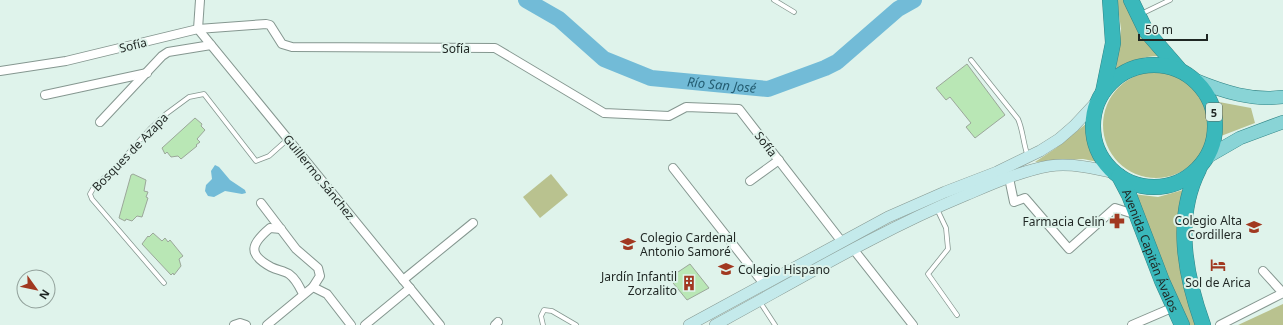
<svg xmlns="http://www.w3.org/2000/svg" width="1283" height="325" viewBox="0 0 1283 325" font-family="'Noto Sans',sans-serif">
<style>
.green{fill:#b9c28f}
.water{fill:#72bbd7}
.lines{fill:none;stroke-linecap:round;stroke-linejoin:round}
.river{stroke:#72bbd7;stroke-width:16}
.building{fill:#b9e7b5;stroke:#9ba79a}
.lane-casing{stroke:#859790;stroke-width:5.5}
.street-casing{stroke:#859790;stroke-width:10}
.secondary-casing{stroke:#859790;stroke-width:12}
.primary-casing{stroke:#318586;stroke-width:14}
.highway-casing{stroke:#318586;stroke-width:16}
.lane{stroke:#fff;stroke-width:4}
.street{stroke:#fff;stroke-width:8}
.secondary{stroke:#c4eaeb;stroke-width:11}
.primary{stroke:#89d4d6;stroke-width:13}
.highway{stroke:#3ab8bb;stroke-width:15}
.labels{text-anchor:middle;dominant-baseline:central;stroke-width:4;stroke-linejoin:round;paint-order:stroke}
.shield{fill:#dff3eb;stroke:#59645f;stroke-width:1}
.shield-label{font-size:11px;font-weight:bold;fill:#1f2623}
.street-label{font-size:12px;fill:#1f2623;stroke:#dff3eb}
.poi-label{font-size:12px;fill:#1f2623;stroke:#dff3eb;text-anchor:end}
.water-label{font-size:13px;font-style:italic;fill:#245d72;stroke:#dff3eb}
</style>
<rect width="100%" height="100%" fill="#dff3eb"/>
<g class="green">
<path d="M1117,0H1126L1162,56C1145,55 1131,61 1116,69L1121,29Z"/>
<circle cx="1156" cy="125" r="53"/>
<polygon points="1219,102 1251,108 1255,123 1221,136 1222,121"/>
<path d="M1087,123C1089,137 1090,150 1098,162L1083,159L1035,162L1056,148Z"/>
<polygon points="551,174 568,195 540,218 523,197"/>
<polygon points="1183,190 1179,207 1197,325 1188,325 1133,194 1158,197"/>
<polygon points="1283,304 1283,325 1238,325"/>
</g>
<polygon class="water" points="215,165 219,167 230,180 245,190 246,193 242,194 225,191 214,197 208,196 205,191 206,185 212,179 211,171"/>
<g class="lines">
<path class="river" id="s1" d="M526,0L559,19L604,59L651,78L768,89L825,68L837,62L898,9L914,0"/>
</g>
<g class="building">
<polygon points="967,64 1005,115 975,138 966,127 971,123 950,97 946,100 936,88"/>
<polygon points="195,118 202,124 201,126 205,130 197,139 200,142 196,145 197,146 181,159 178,156 171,157 167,152 165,154 162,148"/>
<polygon points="133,174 146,180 144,191 148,192 146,197 148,198 142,217 137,216 132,221 126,219 125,221 119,218 131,175"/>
<polygon points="153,233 162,241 165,238 168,242 170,240 183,256 179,259 181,266 174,275 173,273 171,275 142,244 148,236 149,237"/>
<polygon points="690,264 709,288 687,300 669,278"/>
</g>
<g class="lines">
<g class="lane-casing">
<g id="lane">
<polyline points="774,0 794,12"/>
<polyline points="1141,14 1170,0"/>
<path d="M971,60L1018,119C1023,130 1023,143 1028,157"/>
<polyline points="937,209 946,228 948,249 928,274 957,315"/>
<polyline points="164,283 92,199 90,194 94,187 115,168 150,129 166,114 189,97 204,94 256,161 269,156 288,139"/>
<polyline points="760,302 775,325"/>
<polyline points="543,325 541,316 544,310 552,311 576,325"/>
</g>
</g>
<g class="street-casing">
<g id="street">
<polyline points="198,29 440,325"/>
<polyline points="198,29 200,0"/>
<polyline points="0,71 66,61 198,29 266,24 270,25 282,44 292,47 495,48 604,113 669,116 686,107 739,109 842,242"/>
<polyline points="45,95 147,73"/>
<polyline points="100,122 162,56 168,52 211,45"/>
<polyline points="673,168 764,284"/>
<polyline points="1009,178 1014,202 1025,198 1069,249 1115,208 1137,215"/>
<polyline points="750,181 779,160"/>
<polyline points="261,203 296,249 318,268 320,276 313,287"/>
<path d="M281,229L270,228C251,244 247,254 271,267C277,270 284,271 289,274C296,279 299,286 303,294"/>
<polyline points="854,250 913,325"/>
<polyline points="1263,271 1283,293"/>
<polyline points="403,280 473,223"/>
<polyline points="234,325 240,323 246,325"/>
<polyline points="267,325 313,287 327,294 351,325"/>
<polyline points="365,325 410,288"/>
<polyline points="495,325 498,322"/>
<polyline points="1132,325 1174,307"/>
<polyline points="1220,325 1283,293"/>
</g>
</g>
<g class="secondary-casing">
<g id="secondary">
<polyline points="689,325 888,217 945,192 997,172 1040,151 1059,139 1074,126 1101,97"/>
<path d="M715,325C798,280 879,231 966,195C992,184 1021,171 1049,166C1071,163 1094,168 1115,173"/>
</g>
</g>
<g class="primary-casing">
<g id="primary">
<path d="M1195,80C1224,92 1252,101 1283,97"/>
<polyline points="1207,157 1240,138 1283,122"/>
</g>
</g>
<g class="highway-casing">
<g id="highway">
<polyline points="1131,0 1146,31 1179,69"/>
<circle cx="1154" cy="126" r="61"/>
<polyline points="1103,92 1113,43 1110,0"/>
<path d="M1199,169C1174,218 1185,275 1203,325"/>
<path id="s2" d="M1119,176L1129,195L1162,281L1182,325"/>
</g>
</g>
<use href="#lane" class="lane"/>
<use href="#street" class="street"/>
<use href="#secondary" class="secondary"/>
<use href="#primary" class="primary"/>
<use href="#highway" class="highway"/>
</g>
<defs>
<g id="pharmacy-bare" transform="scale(1.2)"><path d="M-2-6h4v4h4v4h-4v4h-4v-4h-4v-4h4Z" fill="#a13820" stroke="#dff3eb" stroke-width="2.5" paint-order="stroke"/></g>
<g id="school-bare" transform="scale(1.2)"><path d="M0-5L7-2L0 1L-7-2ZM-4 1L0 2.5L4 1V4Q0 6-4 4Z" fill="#a13820" stroke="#dff3eb" stroke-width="2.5" paint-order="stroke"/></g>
<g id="hotel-bare" transform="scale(1.2)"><path d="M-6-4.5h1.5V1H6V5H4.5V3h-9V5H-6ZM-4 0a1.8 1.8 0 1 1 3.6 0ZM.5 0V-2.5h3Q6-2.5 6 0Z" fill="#a13820" stroke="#dff3eb" stroke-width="2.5" paint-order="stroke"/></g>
<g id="building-bare" transform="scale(1.2)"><path d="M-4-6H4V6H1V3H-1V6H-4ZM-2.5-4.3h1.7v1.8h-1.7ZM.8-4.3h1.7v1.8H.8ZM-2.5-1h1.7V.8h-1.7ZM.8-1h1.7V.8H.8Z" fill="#a13820" stroke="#dff3eb" stroke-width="2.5" paint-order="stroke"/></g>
</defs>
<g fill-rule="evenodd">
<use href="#pharmacy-bare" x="1117" y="221"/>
<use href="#school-bare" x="1254" y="227"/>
<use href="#school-bare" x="628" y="244"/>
<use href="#hotel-bare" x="1218" y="265"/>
<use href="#school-bare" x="726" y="269"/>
<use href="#building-bare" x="689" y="283"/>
</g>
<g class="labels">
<rect class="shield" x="1206" y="103" width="16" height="18" rx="3"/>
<g class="shield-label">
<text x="1214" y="112">5</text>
</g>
<g class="street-label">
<text transform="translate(133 45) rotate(-14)">Sofía</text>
<text x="456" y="48">Sofía</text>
<text transform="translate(766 144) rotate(52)">Sofía</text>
<text transform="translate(130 152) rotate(-46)">Bosques de Azapa</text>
<text transform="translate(319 177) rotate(51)">Guillermo Sánchez</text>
<text stroke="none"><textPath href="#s2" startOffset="81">Avenida Capitán Ávalos</textPath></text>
</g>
<g class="poi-label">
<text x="1242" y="220">Colegio Alta<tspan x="1242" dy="14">Cordillera</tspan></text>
<text x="1105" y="221">Farmacia Celin</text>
<text x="640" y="237" text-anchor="start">Colegio Cardenal<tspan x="640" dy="14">Antonio Samoré</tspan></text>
<text x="738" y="269" text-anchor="start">Colegio Hispano</text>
<text x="677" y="276">Jardín Infantil<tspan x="677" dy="14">Zorzalito</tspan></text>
<text x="1218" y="282" text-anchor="middle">Sol de Arica</text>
</g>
<g class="water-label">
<text stroke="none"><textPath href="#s1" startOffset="220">Río San José</textPath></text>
</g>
</g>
<g transform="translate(36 289) rotate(123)"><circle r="19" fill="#dff3eb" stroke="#92a19b"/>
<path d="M0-3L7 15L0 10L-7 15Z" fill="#a13820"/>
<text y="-6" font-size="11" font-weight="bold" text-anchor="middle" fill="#1f2623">N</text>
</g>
<path d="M1139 34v6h68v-6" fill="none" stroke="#1f2623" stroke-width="2"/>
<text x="1145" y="34" font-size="12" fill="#1f2623" stroke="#dff3eb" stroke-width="3" paint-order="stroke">50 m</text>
</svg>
